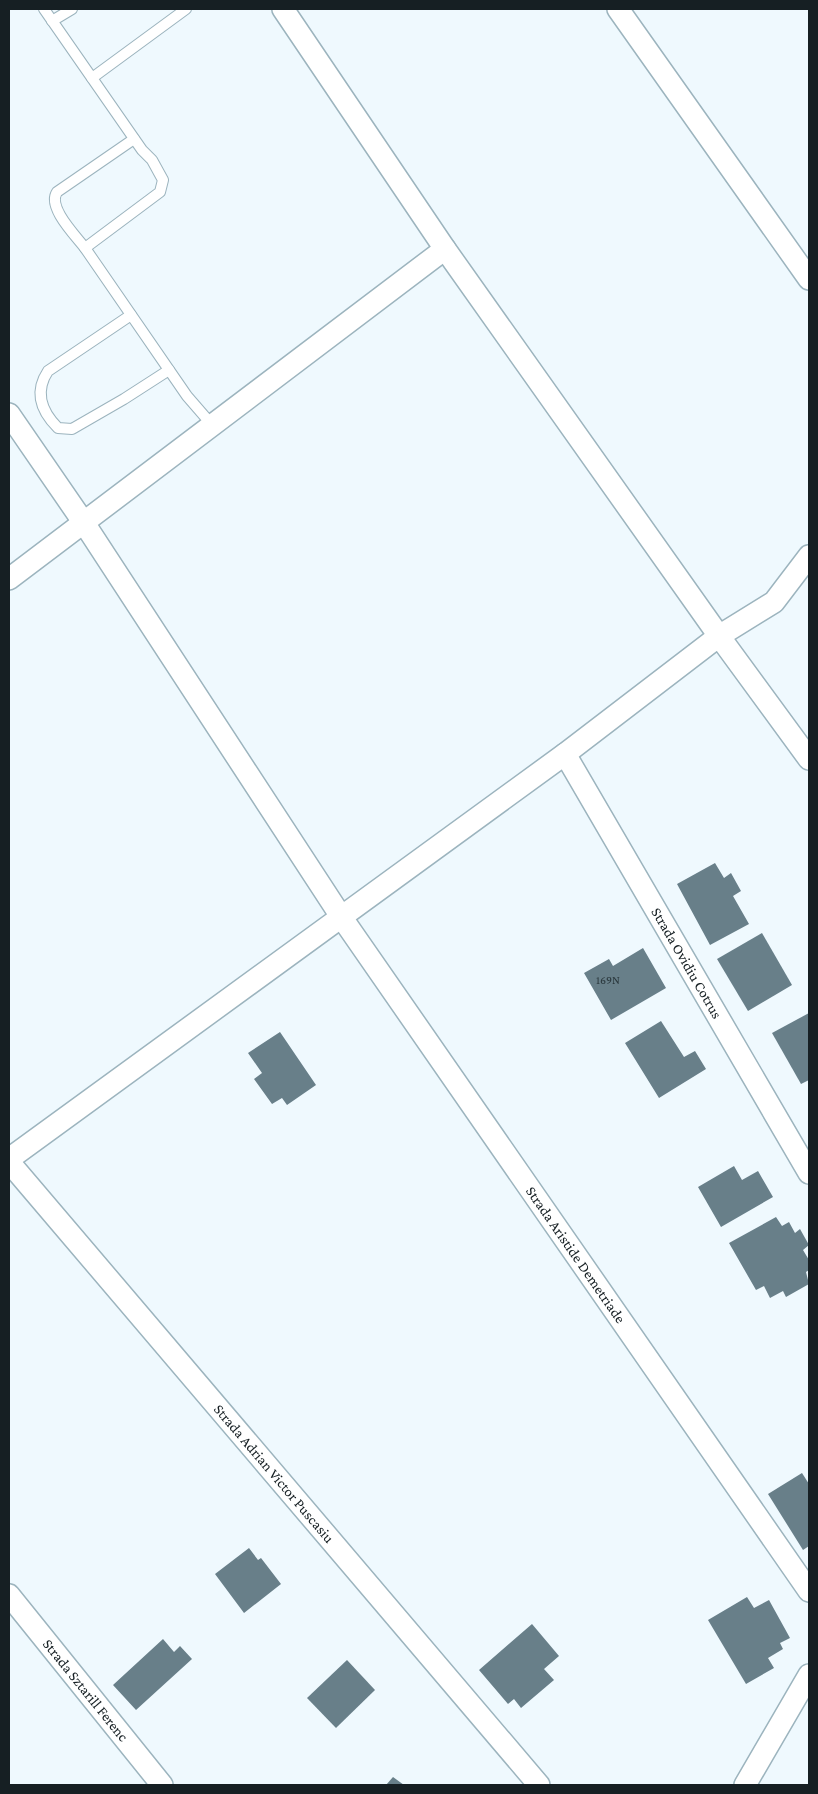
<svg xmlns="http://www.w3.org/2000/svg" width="818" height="1794" viewBox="0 0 818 1794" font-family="'Crimson Pro',serif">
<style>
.building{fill:#687f89}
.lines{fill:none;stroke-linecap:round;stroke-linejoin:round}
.lane-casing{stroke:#9cb4be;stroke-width:12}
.street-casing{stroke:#9cb4be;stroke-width:24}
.lane{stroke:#fff;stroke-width:10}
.street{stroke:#fff;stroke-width:21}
.labels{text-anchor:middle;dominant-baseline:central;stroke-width:5;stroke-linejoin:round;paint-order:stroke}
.number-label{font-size:12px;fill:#2a373c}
.street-label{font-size:15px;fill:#161f23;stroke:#fff}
</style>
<rect width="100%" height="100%" fill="#eff9fe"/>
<g class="building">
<polygon points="715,863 724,878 731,873 741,891 733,896 749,924 710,945 677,884"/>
<polygon points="762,933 792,985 748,1011 717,959"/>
<polygon points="643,948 666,988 611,1020 584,973 609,959 613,966"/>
<polygon points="809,1013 809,1080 801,1084 772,1033"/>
<polygon points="661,1021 684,1057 695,1051 706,1069 659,1098 625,1043"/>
<polygon points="280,1032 316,1085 287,1105 282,1098 272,1104 254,1079 262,1073 248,1053"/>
<polygon points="734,1166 742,1180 758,1171 773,1197 721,1227 698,1187"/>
<polygon points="776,1217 782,1226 789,1222 795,1233 800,1229 809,1245 803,1250 809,1260 809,1270 806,1272 809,1284 786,1297 783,1291 770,1298 764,1286 756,1290 729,1243"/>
<polygon points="802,1473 809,1484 809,1546 803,1550 768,1494"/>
<polygon points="249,1548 258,1560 261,1558 281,1584 244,1613 215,1574"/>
<polygon points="747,1597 754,1608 769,1600 790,1638 780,1643 783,1649 768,1658 774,1668 746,1684 708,1620"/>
<polygon points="532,1624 559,1656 544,1669 554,1680 521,1708 514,1699 508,1704 479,1670"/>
<polygon points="163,1639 174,1652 180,1646 192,1659 136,1710 113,1685"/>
<polygon points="347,1660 375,1690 336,1728 307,1698"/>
<polygon points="393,1777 404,1785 386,1785"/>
</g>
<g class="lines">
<g class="lane-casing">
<g id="lane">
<polyline points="44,9 142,150 152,160 163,180 160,192 85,248 187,396 213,426"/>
<polyline points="52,21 72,9"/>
<polyline points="92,78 186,9"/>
<path d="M85,248C75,235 47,207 57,192L134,139"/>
<path d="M131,315L48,371C34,392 41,411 58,428L72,429L124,399L169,370"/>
</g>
</g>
<g class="street-casing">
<g id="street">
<polyline points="283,9 445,249 719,636 774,602 809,556"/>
<polyline points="618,9 809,279"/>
<path id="s1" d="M9,414L84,523L342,918L809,1591"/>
<polyline points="9,579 445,249"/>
<path id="s2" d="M565,754L809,1173"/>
<polyline points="9,1159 565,754 719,636 809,759"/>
<path id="s3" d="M9,1162L539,1785"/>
<path id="s4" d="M9,1595L162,1785"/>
<polyline points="745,1785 809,1675"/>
</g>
</g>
<use href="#lane" class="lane"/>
<use href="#street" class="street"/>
</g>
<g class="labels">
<g class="number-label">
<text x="608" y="980">169N</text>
</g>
<g class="street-label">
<text stroke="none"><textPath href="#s2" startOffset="242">Strada Ovidiu Cotrus</textPath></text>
<text stroke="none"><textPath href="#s1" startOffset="1014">Strada Aristide Demetriade</textPath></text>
<text stroke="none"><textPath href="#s3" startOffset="409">Strada Adrian Victor Puscasiu</textPath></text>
<text stroke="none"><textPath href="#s4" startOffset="122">Strada Sztarill Ferenc</textPath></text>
</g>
</g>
<rect width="818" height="1794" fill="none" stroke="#161f23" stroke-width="20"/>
</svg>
